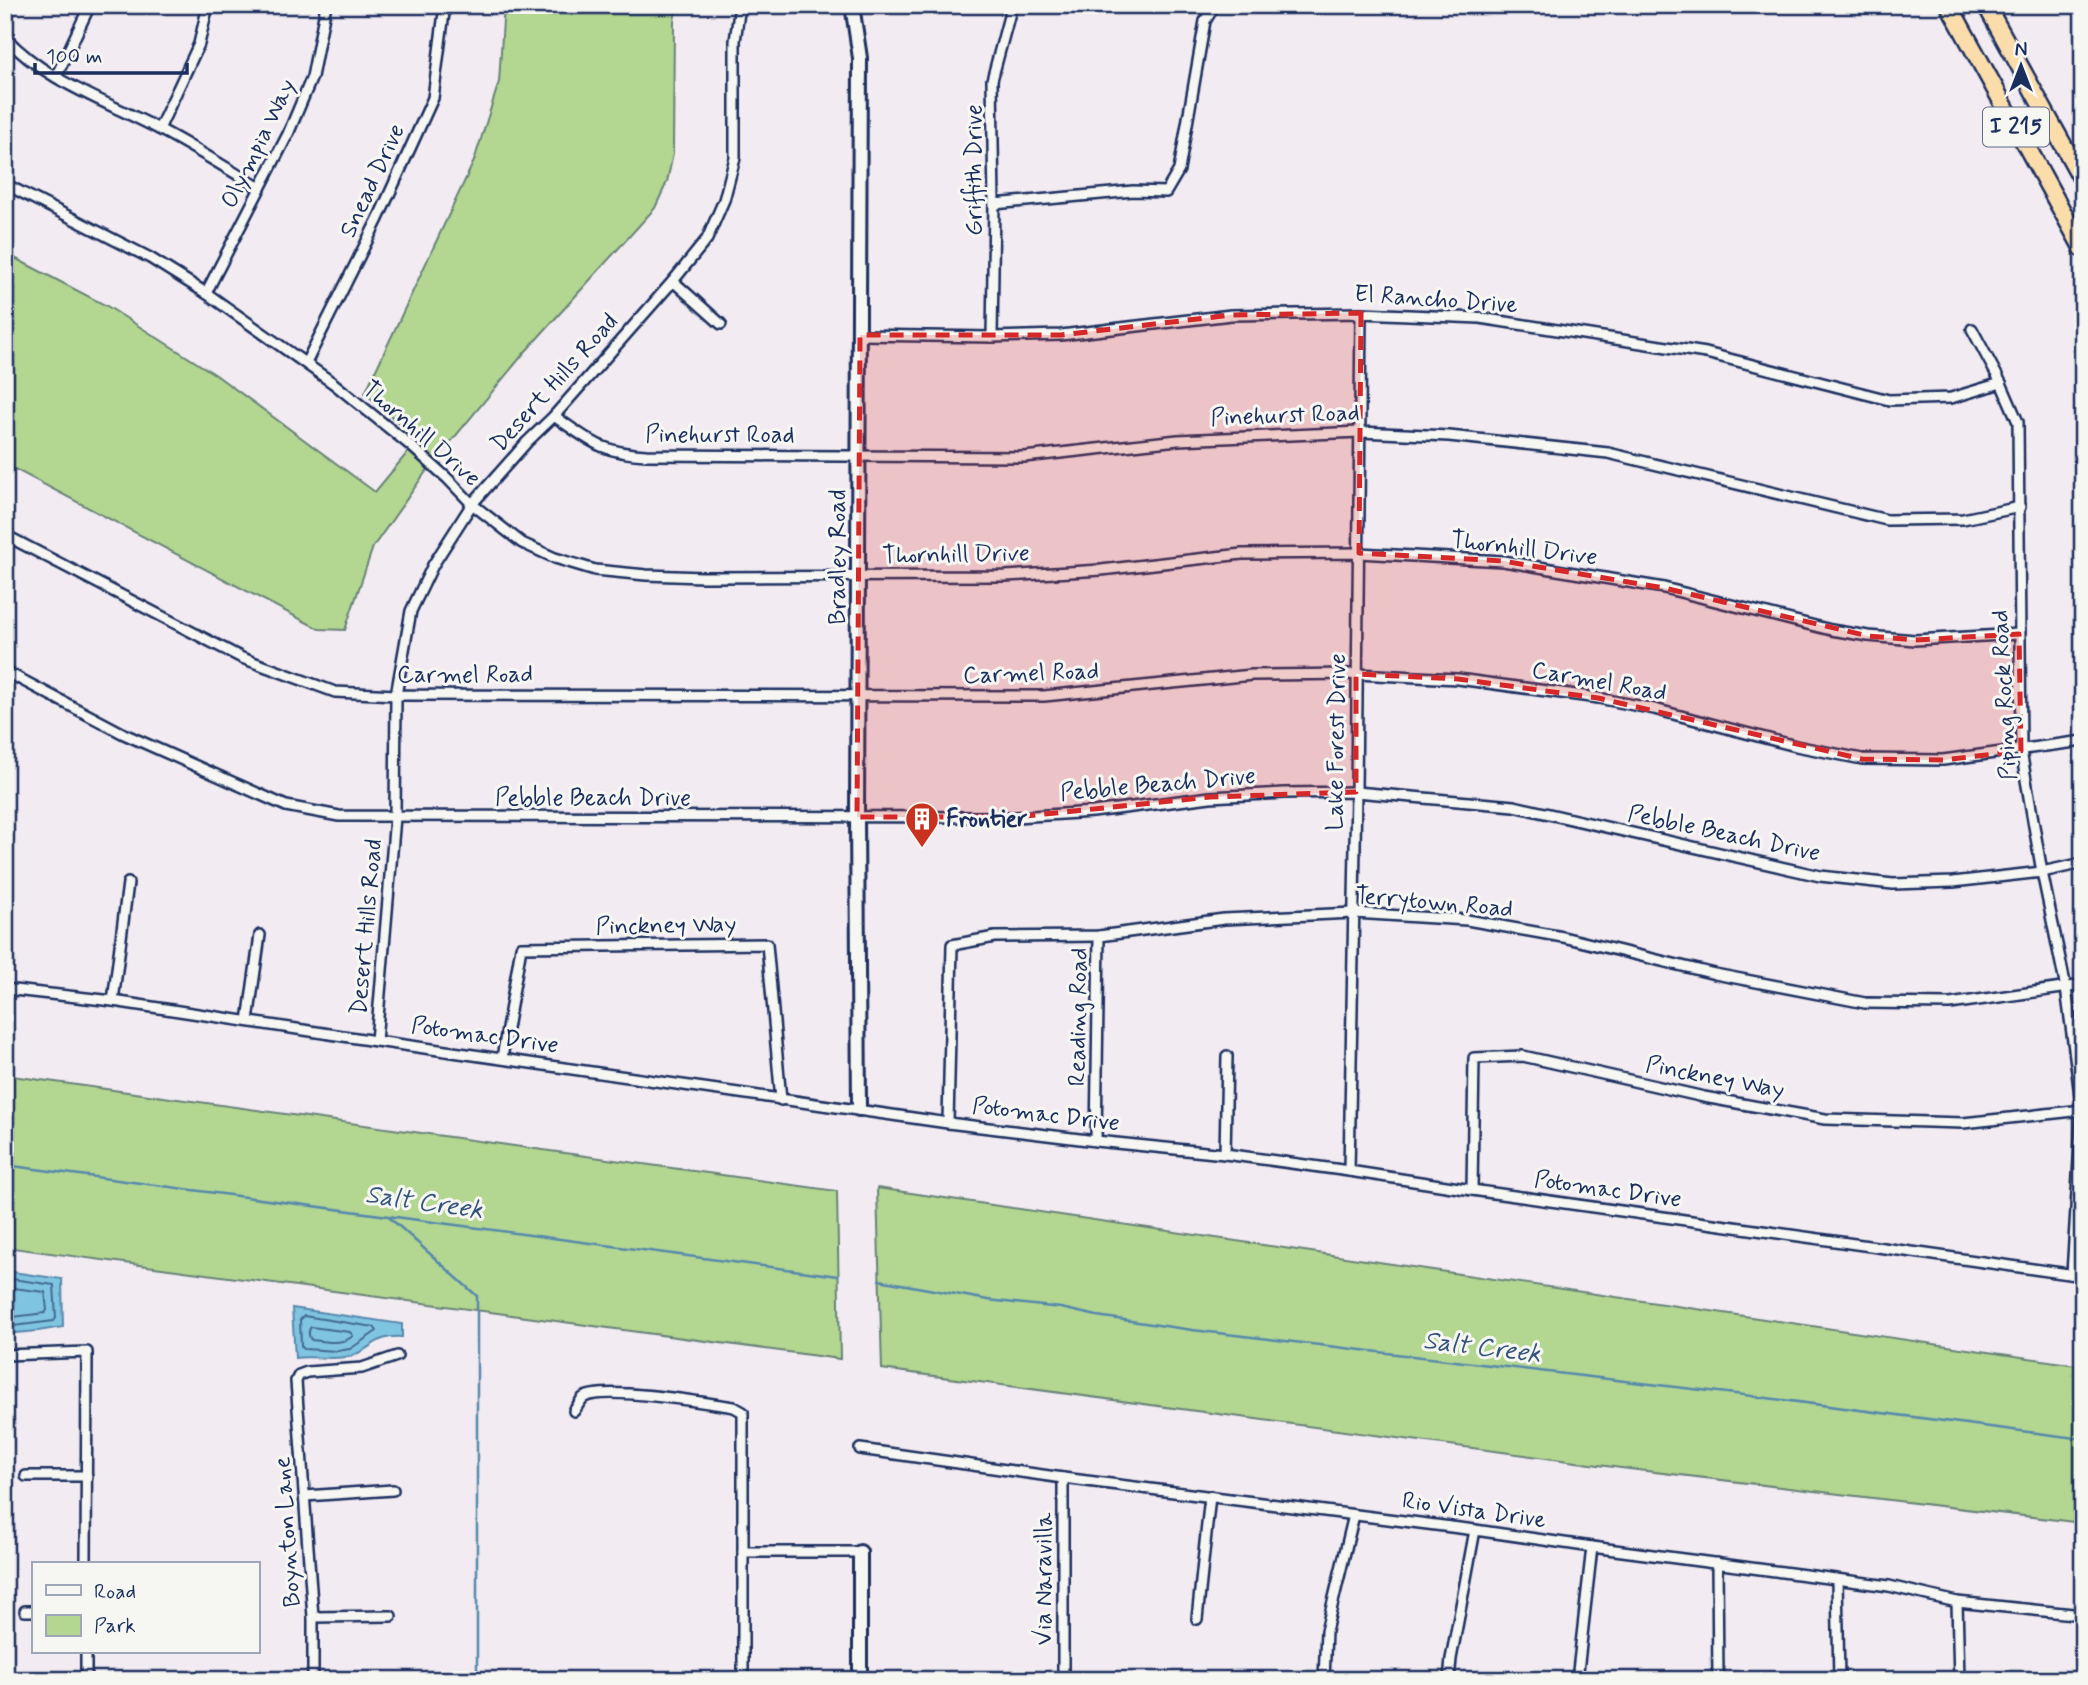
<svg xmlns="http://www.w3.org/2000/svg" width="2088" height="1685" viewBox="0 0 2088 1685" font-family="Mynerve,sans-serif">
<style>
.green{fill:#b3d691;stroke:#678278;stroke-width:2}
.water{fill:#7fc4e0;stroke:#5788ac;stroke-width:2}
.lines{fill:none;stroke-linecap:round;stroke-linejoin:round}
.shore{stroke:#436b92;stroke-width:2}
.stream{stroke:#5788ac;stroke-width:2.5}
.street-casing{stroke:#1b2f5e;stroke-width:14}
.secondary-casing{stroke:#1b2f5e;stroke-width:18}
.highway-casing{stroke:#1b2f5e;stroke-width:21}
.street{stroke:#f6f6f2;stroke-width:9}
.secondary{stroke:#f6f6f2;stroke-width:12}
.highway{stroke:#fbddab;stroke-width:16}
.marked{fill:#d62828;fill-opacity:0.2;stroke:#d62828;stroke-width:5;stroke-dasharray:14 9;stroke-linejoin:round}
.labels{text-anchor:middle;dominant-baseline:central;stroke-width:6;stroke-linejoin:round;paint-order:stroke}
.shield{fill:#f6f6f2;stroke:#5d6b8a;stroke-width:2}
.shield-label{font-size:23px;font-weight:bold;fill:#1b2f5e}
.street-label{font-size:24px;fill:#1b2f5e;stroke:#f6f6f2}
.poi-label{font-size:24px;font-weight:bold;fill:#1b2f5e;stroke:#f6f6f2;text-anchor:start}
.water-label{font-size:26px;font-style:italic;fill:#34547e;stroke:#f6f6f2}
</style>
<rect width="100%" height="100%" fill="#f2ebf1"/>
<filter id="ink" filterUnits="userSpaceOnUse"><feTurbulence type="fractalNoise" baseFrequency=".0143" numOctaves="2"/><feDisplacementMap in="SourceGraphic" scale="14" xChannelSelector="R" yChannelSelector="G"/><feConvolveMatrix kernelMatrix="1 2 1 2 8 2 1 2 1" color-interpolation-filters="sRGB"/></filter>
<g filter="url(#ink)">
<g class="green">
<polygon points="504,5 677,5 674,21 673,154 667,182 655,208 525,352 425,473 373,547 345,630 319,629 5,464 5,253 107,306 216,375 375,492 418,440 365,393 474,161 499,82"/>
<polygon points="5,1075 837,1191 840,1359 5,1247"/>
<polygon points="877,1188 2083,1366 2083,1523 1621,1468 882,1369"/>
</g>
<g class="water">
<polygon points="5,1271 62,1279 63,1327 38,1331 5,1334"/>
<path d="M292,1308L402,1324V1337C375,1335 373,1349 351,1356C332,1361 313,1355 295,1358Z"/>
</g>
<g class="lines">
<g class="shore">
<polyline points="5,1278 54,1285 56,1318 54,1321 5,1327"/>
<polyline points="5,1287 45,1292 47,1310 45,1313 5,1318"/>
<polygon points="304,1316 374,1327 377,1331 350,1349 337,1351 304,1349 301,1346 300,1320"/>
<path d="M311,1327L350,1332L353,1336C342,1345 326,1342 312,1340C308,1338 308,1330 311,1327Z"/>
</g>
<g class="stream">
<polyline points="5,1165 838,1276"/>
<polyline points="390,1218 477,1296 477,1680"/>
<polyline points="879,1280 988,1300 1061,1308 1097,1316 1192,1330 1744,1395 2083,1439"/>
</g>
<g class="street-casing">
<g id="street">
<path d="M5,37C45,81 106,101 157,128C192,146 226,168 260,188"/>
<polyline points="56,77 90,5"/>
<polyline points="159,129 199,44 208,5"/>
<polyline points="5,184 150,258 206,293 333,383 410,445 447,478 472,504 522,543 555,558 595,570 646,575 703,577 1006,576 1101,570 1242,554 1359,553 1503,561 1664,588 1831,630 1868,636 1915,640 2019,634"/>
<polyline points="994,204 1133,191 1166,192 1179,170 1205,21 1215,5"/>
<polyline points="673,281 721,324"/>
<polyline points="206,293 288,134 312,77 326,5"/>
<polyline points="1972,329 2001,383 2018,422 2021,751 2042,872 2066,988 2082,1110 2072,1274"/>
<polyline points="860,335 992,337 1061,335 1231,315 1361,313 1480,318 1706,353 1889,400 1951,398 2001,383"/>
<polyline points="992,337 994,204 992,80 1012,5"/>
<polyline points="306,363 378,219 433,98 445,5"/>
<path d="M554,416C589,440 601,453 646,455L1024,457L1178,440L1360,432L1449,436L1608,453L1887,520L1963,519L2020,507"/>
<polyline points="5,535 242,658 335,692 396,695 1044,696 1252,675 1356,674 1458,679 1598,698 1654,709 1796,746 1862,759 1943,760 2083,741"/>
<polyline points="5,671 124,734 286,806 339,816 1016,817 1093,812 1210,797 1284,793 1356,792 1514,806 1820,876 1893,884 1953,882 2042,872 2083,863"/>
<polyline points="5,989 113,1001 376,1041 948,1123 1096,1141 1225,1154 1349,1171 1472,1190 2083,1276"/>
<polyline points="113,1001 128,883"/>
<polyline points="248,1021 260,935"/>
<polyline points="376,1041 395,817 396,695 411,611 433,565 472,504 527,442 554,416 673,281 707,239 724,200 735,158 735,41 740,5"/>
<polyline points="502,1058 521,947 767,944 781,1100"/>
<polyline points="948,1123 952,945 995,937 1099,936 1224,919 1354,913 1467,920 1563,937 1715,974 1865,1003 1950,1004 2083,985"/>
<polyline points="1096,1141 1099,936"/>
<polyline points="1225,1154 1227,1056"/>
<polyline points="1349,1171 1356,792 1361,313"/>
<polyline points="1472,1190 1474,1058 1523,1056 1704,1097 1825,1119 1963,1123 2083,1110"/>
<polyline points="5,1355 87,1352 86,1564"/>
<path d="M574,1411C577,1407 580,1401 583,1398C602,1385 708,1403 734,1407L743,1412V1680"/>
<polyline points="860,1449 1063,1478 1475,1530 1592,1547 1889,1586 1957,1602 2083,1615"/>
<polyline points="26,1476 87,1476"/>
<polyline points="1063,1478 1063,1680"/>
<polyline points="305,1496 393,1490"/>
<polyline points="743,1552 860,1552"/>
<polyline points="1717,1563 1718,1680"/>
<polyline points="1837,1580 1839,1680"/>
<polyline points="1957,1602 1959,1680"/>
<polyline points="25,1611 33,1611"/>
<polyline points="313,1617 391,1616"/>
<polyline points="1197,1619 1210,1496"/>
<polyline points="86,1680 86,1652"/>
<polyline points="313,1680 313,1617 296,1381 299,1375 307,1372 362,1368 397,1356"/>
<polyline points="1324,1680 1326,1631 1354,1515"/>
<polyline points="1449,1680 1451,1659 1475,1530"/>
<polyline points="1577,1680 1592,1547"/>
</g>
</g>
<g class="secondary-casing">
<g id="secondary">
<polyline points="852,5 860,58 857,817 859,1109"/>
<polyline points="860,1552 860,1680"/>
</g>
</g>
<g class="highway-casing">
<g id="highway">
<polyline points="1949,5 2083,249"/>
<polyline points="1986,5 2083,181"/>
</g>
</g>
<use href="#street" class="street"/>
<use href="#secondary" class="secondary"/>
<use href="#highway" class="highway"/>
</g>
</g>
<path class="marked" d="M1361,313L1359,553L1503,561L1664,588L1868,636L1915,640L2019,634L2021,751L1943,760L1862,759L1598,698L1458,679L1356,674V792L1210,797L1016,817H857L860,335H1061L1231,315Z"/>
<defs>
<g id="building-pin" transform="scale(1.75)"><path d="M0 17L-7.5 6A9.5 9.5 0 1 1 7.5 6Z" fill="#c8321e" stroke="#f6f6f2"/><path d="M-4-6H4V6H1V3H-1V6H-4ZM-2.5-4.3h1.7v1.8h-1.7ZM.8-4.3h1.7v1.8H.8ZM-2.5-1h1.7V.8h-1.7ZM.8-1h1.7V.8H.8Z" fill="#fff"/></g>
</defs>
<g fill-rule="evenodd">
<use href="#building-pin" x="922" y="819"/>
</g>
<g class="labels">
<rect class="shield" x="1983" y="107.5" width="66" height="39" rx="5"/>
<g class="shield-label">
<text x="2016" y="127">I 215</text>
</g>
<g class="street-label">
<text transform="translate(259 144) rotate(-64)">Olympia Way</text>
<text transform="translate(974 170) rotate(-90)">Griffith Drive</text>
<text transform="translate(373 181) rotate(-65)">Snead Drive</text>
<text transform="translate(1436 300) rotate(4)">El Rancho Drive</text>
<text transform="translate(555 383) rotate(-48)">Desert Hills Road</text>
<text transform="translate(1285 416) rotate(-2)">Pinehurst Road</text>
<text transform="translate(421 434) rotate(41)">Thornhill Drive</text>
<text x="720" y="435">Pinehurst Road</text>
<text transform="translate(1524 549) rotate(7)">Thornhill Drive</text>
<text transform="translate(956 555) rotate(-1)">Thornhill Drive</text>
<text transform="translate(838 557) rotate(-90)">Bradley Road</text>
<text transform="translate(1031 674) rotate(-2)">Carmel Road</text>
<text x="465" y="675">Carmel Road</text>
<text transform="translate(1599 682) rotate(10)">Carmel Road</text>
<text transform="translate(2005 695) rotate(-93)">Piping Rock Road</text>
<text transform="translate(1337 742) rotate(-89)">Lake Forest Drive</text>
<text transform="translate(1158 785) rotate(-5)">Pebble Beach Drive</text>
<text x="593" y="798">Pebble Beach Drive</text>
<text transform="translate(1724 834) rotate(12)">Pebble Beach Drive</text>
<text transform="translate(1434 903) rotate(5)">Terrytown Road</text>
<text transform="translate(666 926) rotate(-1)">Pinckney Way</text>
<text transform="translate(367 927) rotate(-85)">Desert Hills Road</text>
<text transform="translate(1079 1017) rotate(-89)">Reading Road</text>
<text transform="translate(485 1036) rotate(8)">Potomac Drive</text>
<text transform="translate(1715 1078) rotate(11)">Pinckney Way</text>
<text transform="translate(1046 1115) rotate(7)">Potomac Drive</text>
<text transform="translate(1608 1190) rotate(8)">Potomac Drive</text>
<text transform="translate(1474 1511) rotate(8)">Rio Vista Drive</text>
<text transform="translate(288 1532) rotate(-94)">Boynton Lane</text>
<text transform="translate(1044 1579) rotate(-90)">Via Naravilla</text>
</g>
<g class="poi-label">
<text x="946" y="819">Frontier</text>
</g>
<g class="water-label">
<text transform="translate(424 1203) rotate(8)">Salt Creek</text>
<text transform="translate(1482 1348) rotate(7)">Salt Creek</text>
</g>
</g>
<rect width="2088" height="1685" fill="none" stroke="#f6f6f2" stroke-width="28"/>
<rect x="14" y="14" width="2060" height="1657" fill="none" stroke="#1b2f5e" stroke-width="2.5" filter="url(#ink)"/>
<rect x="32" y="1562" width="228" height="91" fill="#f6f6f2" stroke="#9ea6b7" stroke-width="2"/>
<rect x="46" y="1585" width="35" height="10" fill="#f6f6f2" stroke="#9ea6b7" stroke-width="2"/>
<text x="94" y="1598" font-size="21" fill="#1b2f5e">Road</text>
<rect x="46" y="1615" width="35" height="21" fill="#b3d691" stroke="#9ea6b7" stroke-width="2"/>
<text x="94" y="1632" font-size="21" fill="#1b2f5e">Park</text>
<g transform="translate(2021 66)" stroke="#f6f6f2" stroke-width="5" paint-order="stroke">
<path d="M0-5L12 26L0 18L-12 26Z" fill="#1b2f5e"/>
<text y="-10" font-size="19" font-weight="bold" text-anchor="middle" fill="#1b2f5e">N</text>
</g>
<path d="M35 63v10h152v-10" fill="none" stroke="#1b2f5e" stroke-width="3.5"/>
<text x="46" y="63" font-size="21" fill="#1b2f5e" stroke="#f6f6f2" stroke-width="5" paint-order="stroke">100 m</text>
</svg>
